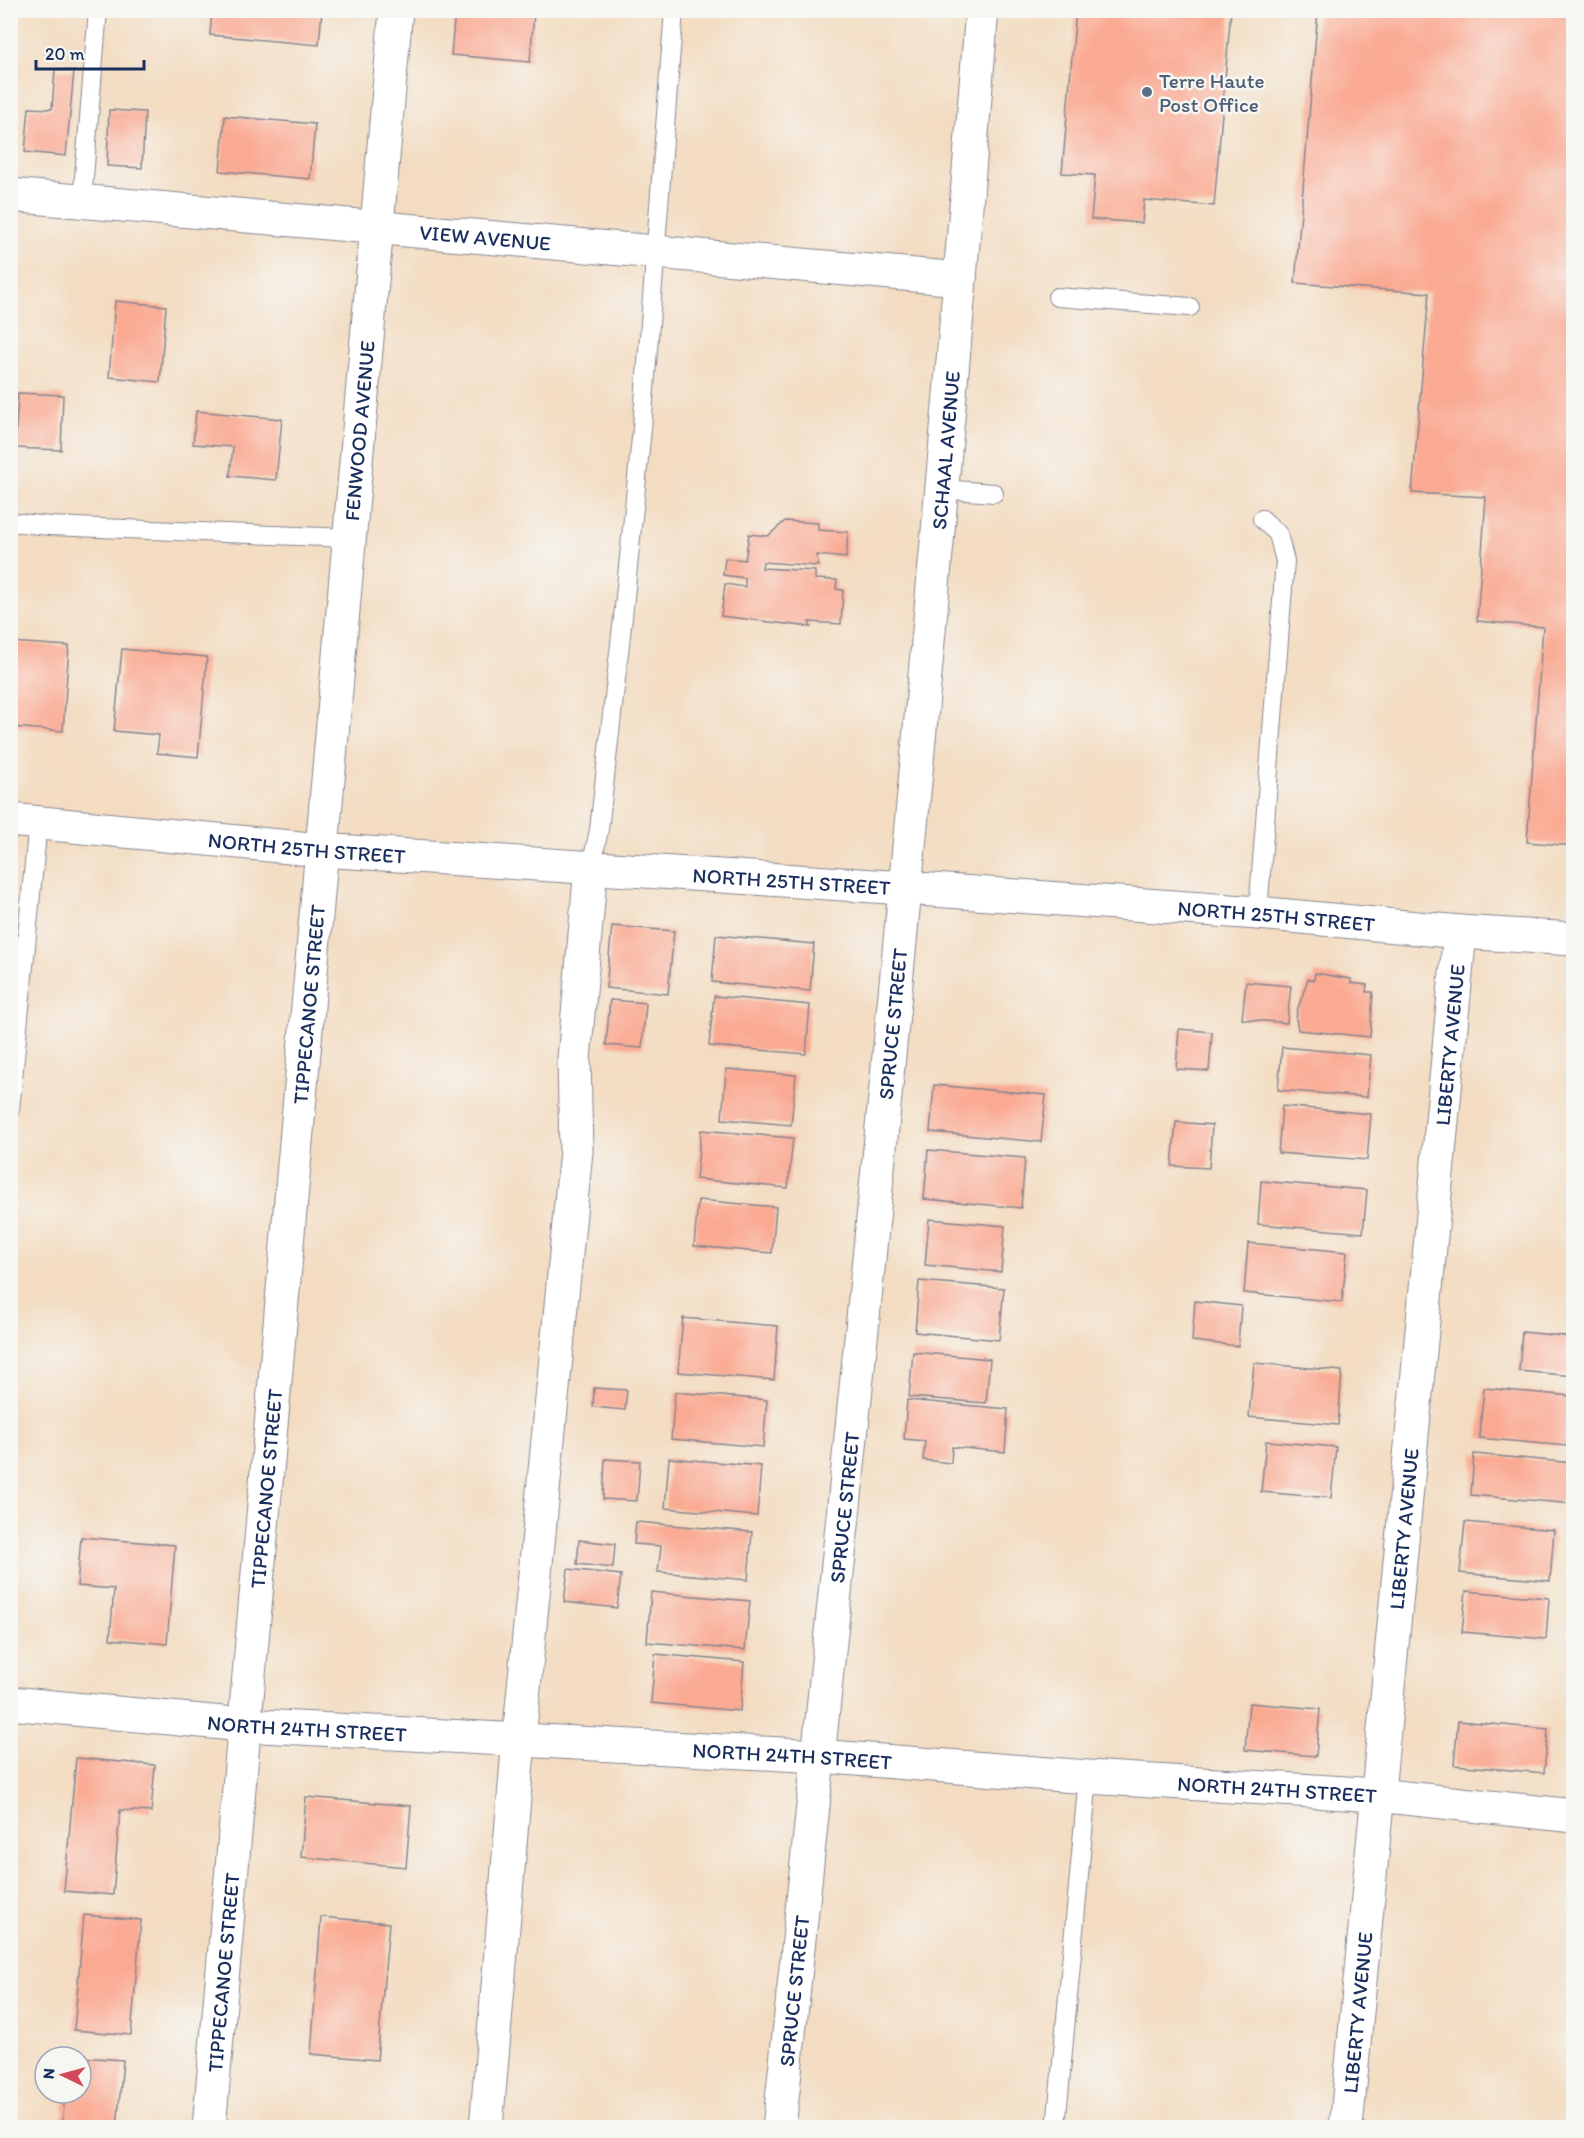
<svg xmlns="http://www.w3.org/2000/svg" width="1584" height="2138" viewBox="0 0 1584 2138" font-family="Itim,sans-serif">
<style>
.building{fill:#faaa93}
.lines{fill:none;stroke-linecap:round;stroke-linejoin:round}
.service-casing{stroke:#878690;stroke-width:20}
.minor-casing{stroke:#878690;stroke-width:35}
.tertiary-casing{stroke:#878690;stroke-width:35}
.service{stroke:#fff;stroke-width:18}
.minor{stroke:#fff;stroke-width:33}
.tertiary{stroke:#fff;stroke-width:33}
.service-dot{fill:#5c6f8a;stroke:#f6f6f2;stroke-width:2}
.labels{text-anchor:middle;dominant-baseline:central;stroke-width:5;stroke-linejoin:round;paint-order:stroke}
.service-label{font-size:21px;fill:#4e5e75;stroke:#f6f6f2;text-anchor:start}
.street-label{font-size:21px;fill:#1b2f5e;stroke:#f6f6f2}
</style>
<rect width="100%" height="100%" fill="#f6f6f2"/>
<filter id="ink" filterUnits="userSpaceOnUse"><feTurbulence type="fractalNoise" baseFrequency=".0167" numOctaves="2"/><feDisplacementMap in="SourceGraphic" scale="12" xChannelSelector="R" yChannelSelector="G"/><feConvolveMatrix kernelMatrix="1 2 1 2 8 2 1 2 1" color-interpolation-filters="sRGB"/></filter>
<filter id="wash" filterUnits="userSpaceOnUse"><feTurbulence type="fractalNoise" baseFrequency=".008" numOctaves="4" result="noise"/><feDisplacementMap in="SourceGraphic" scale="24" xChannelSelector="R" yChannelSelector="G"/><feGaussianBlur stdDeviation="1.35" result="paint"/><feColorMatrix in="noise" values="0 0 0 0 0 0 0 0 0 0 0 0 0 0 0 0 0 1.4 0 .05"/><feComposite in="paint" operator="in"/></filter>
<g filter="url(#wash)">
<rect width="100%" height="100%" fill="#f3dcc1"/>
<g id="blocks">
<g class="building">
<polygon points="212,10 322,10 319,45 210,35"/>
<polygon points="455,10 507,10 534,13 530,62 451,55"/>
<polygon points="1076,10 1231,10 1214,206 1144,200 1142,223 1091,219 1095,175 1062,173"/>
<polygon points="1318,10 1574,10 1574,846 1527,842 1543,627 1477,621 1486,497 1412,493 1429,293 1295,283"/>
<polygon points="55,69 74,71 66,156 25,152 29,108 52,109"/>
<polygon points="109,110 145,112 142,168 107,166"/>
<polygon points="225,116 315,124 310,179 220,171"/>
<polygon points="115,301 166,306 160,382 109,377"/>
<polygon points="18,393 63,395 61,450 15,448"/>
<polygon points="196,411 282,419 276,480 230,476 233,447 193,444"/>
<polygon points="785,521 818,523 818,530 848,532 846,558 817,555 818,566 763,562 762,568 815,571 815,579 837,580 836,589 843,590 841,624 809,622 811,627 721,616 725,584 745,587 745,578 723,575 725,558 745,560 749,534 768,536"/>
<polygon points="10,642 69,646 63,731 10,727"/>
<polygon points="122,649 207,657 198,757 157,753 159,735 114,731"/>
<polygon points="612,926 674,931 668,994 606,988"/>
<polygon points="716,935 814,944 810,991 712,982"/>
<polygon points="1315,973 1351,979 1351,983 1367,985 1366,992 1373,992 1370,1037 1298,1030 1296,1019 1297,1011 1308,979 1314,980"/>
<polygon points="1246,982 1291,986 1287,1023 1242,1019"/>
<polygon points="714,996 810,1005 806,1054 709,1046"/>
<polygon points="610,1000 646,1003 642,1048 606,1045"/>
<polygon points="1179,1029 1212,1032 1209,1071 1176,1069"/>
<polygon points="1282,1047 1371,1055 1367,1097 1278,1090"/>
<polygon points="726,1069 796,1075 791,1125 722,1119"/>
<polygon points="934,1085 1046,1095 1041,1142 930,1132"/>
<polygon points="1282,1106 1371,1114 1367,1160 1278,1153"/>
<polygon points="1176,1122 1212,1125 1209,1168 1172,1166"/>
<polygon points="701,1130 793,1138 788,1188 696,1179"/>
<polygon points="928,1150 1025,1158 1021,1208 924,1199"/>
<polygon points="1261,1181 1367,1190 1363,1233 1258,1224"/>
<polygon points="698,1200 776,1207 772,1253 694,1246"/>
<polygon points="929,1219 1005,1226 1001,1272 925,1265"/>
<polygon points="1248,1243 1347,1252 1342,1302 1244,1293"/>
<polygon points="919,1281 1004,1288 999,1340 915,1332"/>
<polygon points="1195,1301 1241,1306 1238,1346 1192,1341"/>
<polygon points="683,1318 778,1326 774,1380 678,1372"/>
<polygon points="1522,1332 1574,1337 1574,1376 1519,1371"/>
<polygon points="913,1352 990,1359 986,1403 909,1397"/>
<polygon points="1254,1363 1342,1371 1338,1425 1249,1417"/>
<polygon points="594,1388 627,1390 625,1410 593,1407"/>
<polygon points="1484,1388 1572,1396 1567,1446 1479,1438"/>
<polygon points="675,1392 767,1400 763,1447 671,1439"/>
<polygon points="907,1400 1008,1409 1005,1452 952,1447 951,1463 923,1460 925,1441 904,1439"/>
<polygon points="1266,1441 1336,1447 1331,1498 1261,1492"/>
<polygon points="1474,1454 1574,1463 1574,1504 1471,1495"/>
<polygon points="669,1458 761,1466 757,1516 665,1508"/>
<polygon points="605,1459 640,1461 637,1501 603,1499"/>
<polygon points="636,1522 752,1532 748,1580 658,1572 661,1546 634,1544"/>
<polygon points="1465,1522 1554,1530 1550,1581 1460,1573"/>
<polygon points="81,1537 175,1545 167,1644 110,1639 114,1589 77,1586"/>
<polygon points="579,1540 615,1544 613,1568 577,1564"/>
<polygon points="568,1569 621,1575 617,1608 564,1602"/>
<polygon points="1466,1591 1549,1598 1546,1639 1462,1632"/>
<polygon points="651,1592 750,1601 745,1650 647,1642"/>
<polygon points="655,1654 744,1662 740,1711 651,1703"/>
<polygon points="1249,1703 1320,1709 1316,1756 1245,1750"/>
<polygon points="1458,1721 1548,1729 1544,1773 1454,1765"/>
<polygon points="76,1758 155,1765 151,1812 120,1810 113,1895 64,1891"/>
<polygon points="306,1797 411,1806 406,1867 301,1857"/>
<polygon points="84,1915 141,1920 131,2035 74,2030"/>
<polygon points="321,1917 389,1923 377,2060 311,2054"/>
<polygon points="81,2057 123,2060 117,2128 62,2128 65,2093 81,2093"/>
</g>
</g>
</g>
<g filter="url(#ink)">
<use href="#blocks" fill-opacity="0" stroke="#878690" stroke-width="1.5"/>
<g class="lines">
<g class="service-casing">
<g id="service">
<polyline points="82,201 98,10"/>
<polyline points="1057,297 1190,307"/>
<polyline points="941,489 994,493"/>
<polyline points="10,522 50,526 349,538"/>
<polyline points="591,867 599,830 623,617 642,428 674,10"/>
<polyline points="1258,913 1285,561 1278,534 1262,519"/>
<polyline points="10,1109 38,823"/>
<polyline points="1056,2128 1088,1777"/>
</g>
</g>
<g class="minor-casing">
<g id="minor">
<path id="s1" d="M10,195L960,279"/>
<path id="s2" d="M10,1703L244,1725L818,1756L1088,1777L1377,1795L1574,1816"/>
<path id="s3" d="M209,2128L396,10"/>
<polyline points="486,2128 519,1739 576,1151 574,1059 591,867"/>
<path id="s4" d="M779,2128C854,1423 926,717 982,10"/>
<path id="s5" d="M1346,2128L1460,932"/>
</g>
</g>
<g class="tertiary-casing">
<g id="tertiary">
<path id="s6" d="M10,820L321,850L904,888L1258,913L1460,932L1574,939"/>
</g>
</g>
<use href="#service" class="service"/>
<use href="#minor" class="minor"/>
<use href="#tertiary" class="tertiary"/>
</g>
</g>
<circle class="service-dot" cx="1147" cy="92" r="6"/>
<g class="labels">
<g class="service-label">
<text x="1159" y="80">Terre Haute<tspan x="1159" dy="24">Post Office</tspan></text>
</g>
<g class="street-label">
<text stroke="none"><textPath href="#s1" startOffset="477">VIEW AVENUE</textPath></text>
<text stroke="none"><textPath href="#s3" startOffset="1704">FENWOOD AVENUE</textPath></text>
<text stroke="none"><textPath href="#s4" startOffset="1686">SCHAAL AVENUE</textPath></text>
<text stroke="none"><textPath href="#s6" startOffset="298">NORTH 25TH STREET</textPath></text>
<text stroke="none"><textPath href="#s6" startOffset="784">NORTH 25TH STREET</textPath></text>
<text stroke="none"><textPath href="#s6" startOffset="1270">NORTH 25TH STREET</textPath></text>
<text stroke="none"><textPath href="#s3" startOffset="1128">TIPPECANOE STREET</textPath></text>
<text stroke="none"><textPath href="#s4" startOffset="1110">SPRUCE STREET</textPath></text>
<text stroke="none"><textPath href="#s5" startOffset="1088">LIBERTY AVENUE</textPath></text>
<text stroke="none"><textPath href="#s3" startOffset="642">TIPPECANOE STREET</textPath></text>
<text stroke="none"><textPath href="#s4" startOffset="624">SPRUCE STREET</textPath></text>
<text stroke="none"><textPath href="#s5" startOffset="602">LIBERTY AVENUE</textPath></text>
<text stroke="none"><textPath href="#s2" startOffset="298">NORTH 24TH STREET</textPath></text>
<text stroke="none"><textPath href="#s2" startOffset="784">NORTH 24TH STREET</textPath></text>
<text stroke="none"><textPath href="#s2" startOffset="1270">NORTH 24TH STREET</textPath></text>
<text stroke="none"><textPath href="#s3" startOffset="156">TIPPECANOE STREET</textPath></text>
<text stroke="none"><textPath href="#s4" startOffset="138">SPRUCE STREET</textPath></text>
<text stroke="none"><textPath href="#s5" startOffset="116">LIBERTY AVENUE</textPath></text>
</g>
</g>
<rect width="1584" height="2138" fill="none" stroke="#f6f6f2" stroke-width="36"/>
<g transform="translate(63 2075) rotate(275)"><circle r="28" fill="#f6f6f2" stroke="#9ea6b7" stroke-width="1.5"/>
<path d="M0-4.5L10 22L0 15L-10 22Z" fill="#d1495b"/>
<text y="-9" font-size="16" font-weight="bold" text-anchor="middle" fill="#1b2f5e">N</text>
</g>
<path d="M36 60v9h108v-9" fill="none" stroke="#1b2f5e" stroke-width="3"/>
<text x="45" y="60" font-size="18" fill="#1b2f5e" stroke="#f6f6f2" stroke-width="4.5" paint-order="stroke">20 m</text>
</svg>
